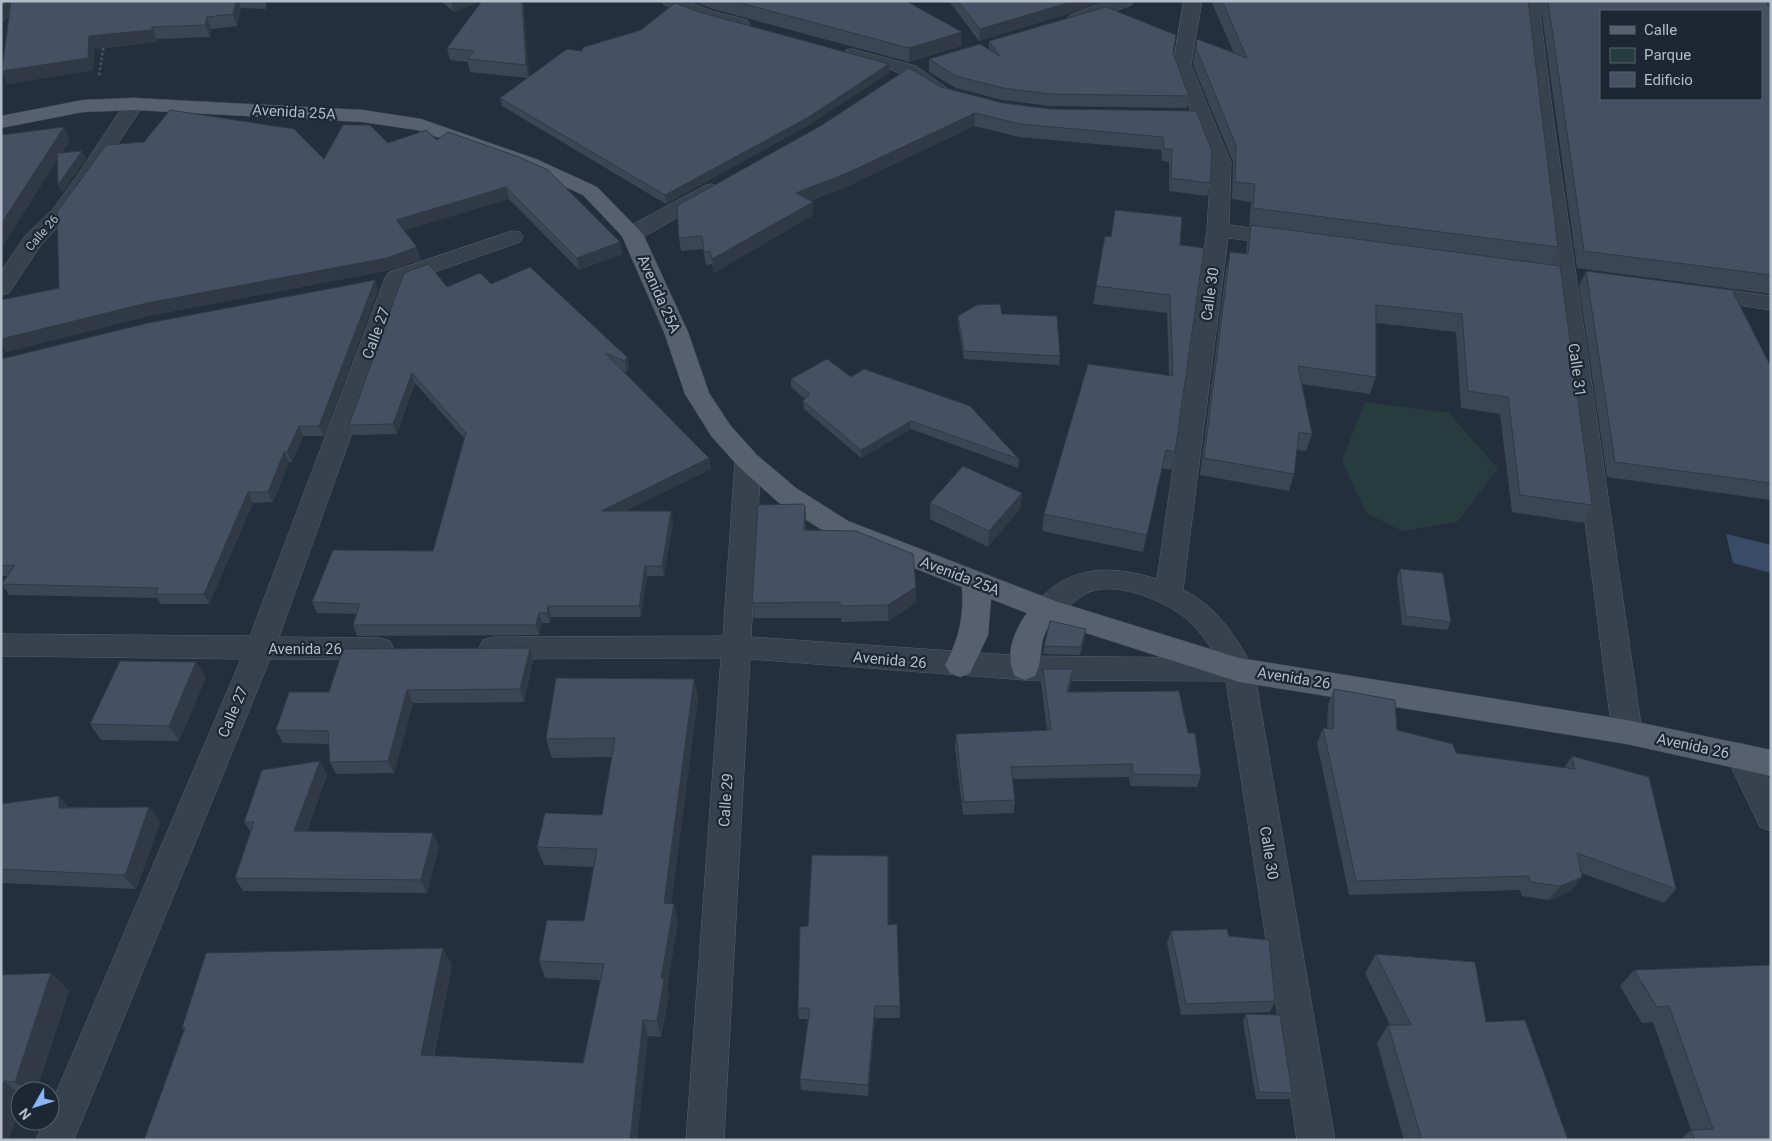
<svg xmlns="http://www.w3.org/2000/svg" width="1772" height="1141" viewBox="0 0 1772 1141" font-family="Roboto,sans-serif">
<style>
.green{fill:#263c3f}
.water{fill:#394c67}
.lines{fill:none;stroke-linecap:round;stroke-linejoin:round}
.minor-casing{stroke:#565f6c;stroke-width:1}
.major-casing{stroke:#414a57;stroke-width:1}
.path{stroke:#44595c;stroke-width:2.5;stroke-dasharray:2.5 2.5;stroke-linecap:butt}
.minor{fill:#38414e;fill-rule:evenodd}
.major{fill:#56606e;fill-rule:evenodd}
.wall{fill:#3b4654}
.shaded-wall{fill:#303945}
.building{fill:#455162;stroke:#303945;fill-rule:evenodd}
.labels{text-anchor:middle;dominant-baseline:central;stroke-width:4.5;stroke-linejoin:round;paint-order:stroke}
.far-street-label{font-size:12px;fill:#b4bcc9;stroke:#1d2633}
.street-label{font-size:15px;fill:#b4bcc9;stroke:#1d2633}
</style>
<rect width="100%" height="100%" fill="#242f3e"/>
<polygon class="green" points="1365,402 1449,413 1498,469 1457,522 1402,531 1366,513 1342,461"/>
<polygon class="water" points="1726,534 1771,545 1771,573 1733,563"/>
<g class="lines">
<g class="minor-casing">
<g id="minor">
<polygon points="662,1 687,1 712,11 747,20 750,24 747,28 741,29 700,19 665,5"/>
<polygon points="1108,1 1134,1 1131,5 1081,24 1069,24 1066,20 1069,16"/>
<path d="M1184,1H1202L1191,65L1231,163L1229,225L1286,233L1294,234L1297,239L1294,244L1286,245L1228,238L1183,590C1217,606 1237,638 1254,670L1335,1140H1297L1226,681L1025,680L750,659L724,1140H686L721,658L493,659L483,656L479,648L483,640L493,637L723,636L735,461L739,455L748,452L757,455L761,461L751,637L1025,656L1217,658C1210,646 1202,634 1192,624C1171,603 1118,580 1089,592C1069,601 1060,624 1036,617L1032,609C1037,600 1045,594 1053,587C1085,564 1121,568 1157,579L1207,230L1211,163L1173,65Z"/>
<polygon points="1531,2 1581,4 1587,5 1590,9 1587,13 1581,14 1540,13 1553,116 1642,732 1638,741 1627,744 1616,741 1612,732 1533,116 1522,7 1525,3"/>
<path d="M852,49L916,66L948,89L946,93C929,97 917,81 903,75C886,66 864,63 846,58L843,54L846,50Z"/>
<polygon points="134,98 141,100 144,104 94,180 67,217 41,245 9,293 1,295 1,271 25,236 53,209 79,173 127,100"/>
<polygon points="711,184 718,186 721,190 718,194 640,239 632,240 624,239 621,234 624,229 704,186"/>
<polygon points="512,231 520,232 523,237 520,242 406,282 279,637 380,638 390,641 394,649 390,657 380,660 270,659 74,1140 36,1140 44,1121 50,1121 50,1107 241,659 1,656 1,634 250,636 385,278 388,273"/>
<polygon points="1698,286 1771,296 1771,310 1690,298 1687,293 1690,288"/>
<polygon points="1741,743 1752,747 1771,784 1771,831 1760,827 1726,756 1730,747"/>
</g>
</g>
<g class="major-casing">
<path id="major" d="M134,98L363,110L421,119L536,159L597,187L643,234L688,332L709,393L730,425L757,455L796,488L848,521L1055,601L1239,658L1627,720L1771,750V776L1627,744L1239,682L1052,622C1036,641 1045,658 1035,676L1025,680L1015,676C1004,655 1014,631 1027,613L991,599L988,635L970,673L960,677L950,673L945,665C959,639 964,617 962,587L830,535L778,502L739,467L712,437L685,394L664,332L622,236L583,195L522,167L417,130L363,122L134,110L83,112L1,128V116L83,100Z"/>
</g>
<polyline class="path" points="99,75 104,44"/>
<use href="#minor" class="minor"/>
<use href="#major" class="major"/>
</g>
<g class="wall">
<polygon points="1,1 266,1 266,9 241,8 237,26 211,29 210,37 157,39 157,42 94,49 93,70 8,84 2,71 9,17"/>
<polygon points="441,1 482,1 454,12"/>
<polygon points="482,1 523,1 529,77 581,51 699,12 889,73 807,126 666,204 502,106 500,98 528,78 470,72 468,62 450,60 447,48"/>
<polygon points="693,1 906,1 961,46 909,62 713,9"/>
<polygon points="949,1 1109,1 979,41"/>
<polygon points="1211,1 1528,1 1558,247 1551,264 1592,505 1583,523 1512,512 1500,414 1461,408 1456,332 1376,323 1376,377 1370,394 1302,384 1312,434 1306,451 1297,450 1294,474 1289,491 1200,475 1226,269 1230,252 1246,254 1247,242 1251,226 1249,226 1251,202 1232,199 1233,162 1193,65 1197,39 1234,53"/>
<polygon points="1547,1 1771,1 1771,294 1577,268 1542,15"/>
<polygon points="989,41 1173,53 1189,96 1187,108 1050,106 1002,100 956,88 929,72 929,59 989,49"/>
<polygon points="941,87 1003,103 1051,109 1196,111 1210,183 1207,196 1169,191 1169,162 1162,161 1161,150 1019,137 974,126 848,186 810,201 813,215 714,273 712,264 706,265 703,249 681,251 679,238"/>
<polygon points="437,140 620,242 622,254 579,270 509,199 404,230 421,260 391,270 153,315 6,352 1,343 1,300 59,288 324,159 388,143"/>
<polygon points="1111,237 1180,245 1175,452 1171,470 1162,468 1143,552 1042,531 1044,514 1169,375 1167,313 1093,304 1096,286"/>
<polygon points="1586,271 1771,367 1771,500 1607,477 1579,286"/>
<polygon points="491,284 627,357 629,368 626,372 622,370 709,458 711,469 625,511 671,511 673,521 664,576 647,576 641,617 551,617 550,623 542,623 539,635 357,636 353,625 356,614 317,613 312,602 433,551 464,438 415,383 397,434 353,435 349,425 447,287"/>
<polygon points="378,290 324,436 303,436 292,462 289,462 273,502 253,503 209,604 161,604 157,598 9,595 2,584 8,576 1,576 1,359"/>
<polygon points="1002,314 1060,356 1059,365 964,359 958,324 958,316"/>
<polygon points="851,377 1019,459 1018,468 911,429 861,458 804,409 803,401 805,399 791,387 791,379"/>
<polygon points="1022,493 1020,509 988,547 930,519 930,503"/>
<polygon points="805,506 806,530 916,603 888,621 841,622 841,618 754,618 752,603"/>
<polygon points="1400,569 1451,622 1447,630 1402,625 1397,577"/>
<polygon points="1086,629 1085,637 1080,655 1043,654 1044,646"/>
<polygon points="533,661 524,702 413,703 394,773 336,774 330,762 329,744 283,743 276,730 329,692"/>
<polygon points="1043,669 1073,669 1071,682 1069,692 1188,733 1201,775 1197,787 1130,786 1129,777 1012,779 1015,800 1014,813 963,815 955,747 956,734 1047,731 1041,682"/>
<polygon points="206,677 179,741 101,740 90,724"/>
<polygon points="694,679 698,698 671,903 674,904 678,921 667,988 669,995 661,1037 648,1036 637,1140 184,1030 182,1028 452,965 434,1056 583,1063 600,980 545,978 539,961 584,921 594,867 544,865 537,847 602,815 612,757 552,758 546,739"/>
<polygon points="1334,689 1397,730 1456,753 1564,768 1572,756 1676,889 1664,903 1581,873 1571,891 1549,900 1522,896 1520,890 1349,895 1317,743 1323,728 1327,728 1328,705"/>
<polygon points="327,775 307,831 439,846 427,893 243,891 235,878 251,832 244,822"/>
<polygon points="59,796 68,807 149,807 160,822 137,887 135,889 1,883 1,804"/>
<polygon points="888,925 900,1006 900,1018 875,1018 868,1096 801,1090 800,1079 808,1019 799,1019 798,1008"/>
<polygon points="1171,931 1229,936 1275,1001 1270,1012 1181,1015 1167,943"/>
<polygon points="1376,954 1486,1022 1568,1140 1404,1140 1377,1043 1388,1025 1390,1025 1365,973"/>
<polygon points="1771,965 1771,1140 1680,1140 1691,1130 1653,1022 1642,1023 1620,986 1634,970"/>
<polygon points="51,973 69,991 36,1091 20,1091 20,1107 8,1140 1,1140 1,975"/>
<polygon points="1246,1014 1292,1093 1289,1099 1256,1099 1243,1021"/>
</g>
<g class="shaded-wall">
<polygon points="8,1 12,1 17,11 1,23 1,7"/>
<polygon points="236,1 239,1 241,8 237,26 233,14"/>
<polygon points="451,1 482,1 454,12"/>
<polygon points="522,1 523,1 529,78 526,65"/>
<polygon points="1074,1 1109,1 979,41 980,29"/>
<polygon points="207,17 211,29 210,37 205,25"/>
<polygon points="152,27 157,39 157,42 94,49 93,70 8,84 2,71 89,36"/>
<polygon points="962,32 961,46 909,62 909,48"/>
<polygon points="889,64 889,73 807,126 666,204 665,195"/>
<polygon points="975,113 974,126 848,186 797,206 796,193"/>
<polygon points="64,127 70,140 1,249 1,224"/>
<polygon points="82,151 86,159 62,193 58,185"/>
<polygon points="506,187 509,199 400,232 396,220"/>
<polygon points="813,202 813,215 714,273 712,259"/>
<polygon points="620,242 622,254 579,270 577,258"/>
<polygon points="417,247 421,260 391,270 153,315 6,352 1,343 1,339 147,303"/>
<polygon points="375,280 378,290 324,436 319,426"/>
<polygon points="627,357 629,368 626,372 625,361"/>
<polygon points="412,373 415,383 397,434 393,424"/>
<polygon points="911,421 911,429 861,458 861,450"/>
<polygon points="299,426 303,436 292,462 287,452"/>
<polygon points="284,452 289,462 273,502 268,492"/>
<polygon points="709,458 711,469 603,522 601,511"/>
<polygon points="248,492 253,503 209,604 204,594"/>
<polygon points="1022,493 1020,509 988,547 989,531"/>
<polygon points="805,506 806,522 805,546 804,530"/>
<polygon points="671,511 673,521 664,576 662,566"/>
<polygon points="645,566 647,576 641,617 639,606"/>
<polygon points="916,587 916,603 888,621 888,605"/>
<polygon points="548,606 551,617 550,623 547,613"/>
<polygon points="539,613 542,623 539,635 536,625"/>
<polygon points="1086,629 1085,637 1080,655 1081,647"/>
<polygon points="530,648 533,661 524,702 520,689"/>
<polygon points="196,662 206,677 179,741 169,726"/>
<polygon points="1073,669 1071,682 1065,704 1067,692"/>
<polygon points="694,679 698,698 669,921 664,903"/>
<polygon points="407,690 413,703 394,773 388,761"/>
<polygon points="320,761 327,775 302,844 294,831"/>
<polygon points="59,796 71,811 59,808"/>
<polygon points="149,807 160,822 137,887 135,889 123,875"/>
<polygon points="433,833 439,846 427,893 421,880"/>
<polygon points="1582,877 1571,891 1549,900 1560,886"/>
<polygon points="674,904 678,921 667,988 669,995 661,1037 657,1021 661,978"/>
<polygon points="443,948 452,965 430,1071 421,1055"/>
<polygon points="51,973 69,991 36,1091 26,1091 15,1082"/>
<polygon points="875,1006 875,1018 868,1096 868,1085"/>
<polygon points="643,1020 648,1036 637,1140 630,1140"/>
<polygon points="4,1081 20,1095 20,1107 8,1140 1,1140 1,1088"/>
</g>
<g class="building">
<polygon points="1,1 8,1 1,7"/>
<polygon points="11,1 236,1 233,14 207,17 205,25 152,27 152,30 89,36 88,58 2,71"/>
<polygon points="482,1 522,1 526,65 467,59 474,51 447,48"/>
<polygon points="733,1 906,1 962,32 909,48"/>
<polygon points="958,1 1074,1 980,29"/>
<polygon points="1222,1 1528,1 1558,247 1253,208 1255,184 1235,182 1236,145 1196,48 1197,39 1247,58"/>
<path d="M1548,1H1767L1768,6H1771V275L1584,251ZM1601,11H1761V99H1601Z"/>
<polygon points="675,3 699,12 889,64 807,118 665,195 500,98 567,49 581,51 584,47 641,30"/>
<polygon points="1106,7 1176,35 1173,53 1189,96 1051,94 1003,88 956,76 929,59 980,44 1000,56 989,41"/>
<polygon points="909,68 941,87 1003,103 1051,109 1196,111 1212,151 1210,183 1171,178 1172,149 1164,149 1163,137 1020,124 975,113 847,173 796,193 813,202 712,259 710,251 704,252 702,236 679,238 677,206 822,125"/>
<polygon points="170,110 294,129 324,159 343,125 370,125 388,143 426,130 437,140 448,132 519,157 548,170 620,242 577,258 506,187 396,220 417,247 387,258 147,303 1,339 1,300 59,288 57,212 106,145 144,142"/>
<polygon points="64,127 1,224 1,135"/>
<polygon points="82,151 58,185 57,153"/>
<polygon points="1115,210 1182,217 1180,245 1204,248 1175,452 1166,450 1147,535 1044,514 1088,364 1173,376 1170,295 1096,286 1105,236 1111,237"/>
<polygon points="1251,225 1560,266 1592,505 1520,495 1508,397 1468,391 1462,314 1376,305 1376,377 1298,366 1312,434 1299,432 1294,474 1204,458 1230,252 1248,254"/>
<polygon points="429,264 447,287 480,273 491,284 530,267 627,357 625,361 605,353 709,458 601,511 671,511 662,566 645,566 639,606 548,606 547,613 539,613 536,625 353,625 360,604 312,602 333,550 433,551 466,433 412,373 393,424 349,425 404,273"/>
<polygon points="1586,271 1732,290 1771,367 1771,483 1615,462"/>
<polygon points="375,280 319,426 299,426 287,452 284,452 268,492 248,492 204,594 155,594 158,588 2,584 15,565 1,566 1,359 148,323"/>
<polygon points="1000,304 1002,314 1057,316 1060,356 964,351 958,316 977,305"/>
<polygon points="827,359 851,377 864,369 970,406 1019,459 911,421 861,450 803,401 810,394 791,379"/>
<polygon points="963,466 1022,493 989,531 930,503"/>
<polygon points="803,504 805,506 804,530 856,531 913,554 916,587 888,605 840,606 840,602 752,603 758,505"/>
<polygon points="1400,569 1443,573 1451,622 1406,616"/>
<polygon points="1050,621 1086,629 1081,647 1044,646"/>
<polygon points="530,648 520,689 407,690 388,761 330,762 328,731 276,730 289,692 329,692 343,649"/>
<polygon points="120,661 196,662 169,726 90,724"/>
<polygon points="1043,669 1073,669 1067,692 1179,691 1188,733 1195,733 1201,775 1133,774 1132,764 1011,767 1015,800 964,802 956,734 1051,730"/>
<polygon points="556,678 694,679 664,903 674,904 661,978 664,979 657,1021 643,1020 630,1140 144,1140 185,1028 182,1028 206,953 443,948 421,1055 583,1063 604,964 539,961 547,920 584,921 597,849 537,847 545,813 602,815 615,738 546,739"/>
<polygon points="1334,689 1395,700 1397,730 1453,744 1456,753 1575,769 1572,756 1649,777 1676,889 1577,853 1582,877 1560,886 1531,882 1529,876 1356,881 1323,728 1333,729"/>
<polygon points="320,761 294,831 433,833 421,880 235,878 254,822 244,822 262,770"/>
<polygon points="59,796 59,808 149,807 126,873 123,875 1,869 1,804"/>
<polygon points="812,855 888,856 888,925 897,924 900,1006 875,1006 868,1085 800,1079 810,1008 798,1008 800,927 808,926"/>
<polygon points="1227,929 1229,936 1269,940 1275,1001 1186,1004 1171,931"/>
<polygon points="1376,954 1475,962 1486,1022 1525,1020 1568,1140 1422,1140 1388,1025 1411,1025"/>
<polygon points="1771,965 1771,1140 1695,1140 1691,1130 1713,1129 1669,1006 1657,1007 1634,970"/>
<polygon points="51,973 15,1082 4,1081 1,1088 1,975"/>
<polygon points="1246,1014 1280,1015 1292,1093 1259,1092"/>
</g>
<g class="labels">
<g class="far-street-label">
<text transform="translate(42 233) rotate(-49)">Calle 26</text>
</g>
<g class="street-label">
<text transform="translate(294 112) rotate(3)">Avenida 25A</text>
<text transform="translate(659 294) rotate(66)">Avenida 25A</text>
<text transform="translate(1210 294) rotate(-82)">Calle 30</text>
<text transform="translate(376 333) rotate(-70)">Calle 27</text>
<text transform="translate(1577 370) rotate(82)">Calle 31</text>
<text transform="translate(960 576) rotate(21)">Avenida 25A</text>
<text x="305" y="649">Avenida 26</text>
<text transform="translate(890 660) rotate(5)">Avenida 26</text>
<text transform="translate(1294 678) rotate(9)">Avenida 26</text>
<text transform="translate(233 712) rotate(-67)">Calle 27</text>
<text transform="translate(1693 746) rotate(12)">Avenida 26</text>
<text transform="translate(726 800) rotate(-86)">Calle 29</text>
<text transform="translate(1269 853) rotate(81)">Calle 30</text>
</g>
</g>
<rect width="1772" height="1141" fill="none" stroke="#b4bcc9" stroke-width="5"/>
<rect x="1600" y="10" width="162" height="90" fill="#1d2633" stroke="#59626f"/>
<rect x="1610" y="26" width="25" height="8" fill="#56606e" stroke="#59626f"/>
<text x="1644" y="35" font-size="15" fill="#b4bcc9">Calle</text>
<rect x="1610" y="48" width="25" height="15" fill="#263c3f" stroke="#59626f"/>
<text x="1644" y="60" font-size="15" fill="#b4bcc9">Parque</text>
<rect x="1610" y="72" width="25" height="15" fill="#455162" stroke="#59626f"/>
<text x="1644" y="85" font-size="15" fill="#b4bcc9">Edificio</text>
<g transform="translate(35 1106) rotate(231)"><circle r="24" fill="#1d2633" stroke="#59626f"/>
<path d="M0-4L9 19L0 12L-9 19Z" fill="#8ab4f8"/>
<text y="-8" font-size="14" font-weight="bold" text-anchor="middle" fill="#b4bcc9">N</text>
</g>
</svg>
